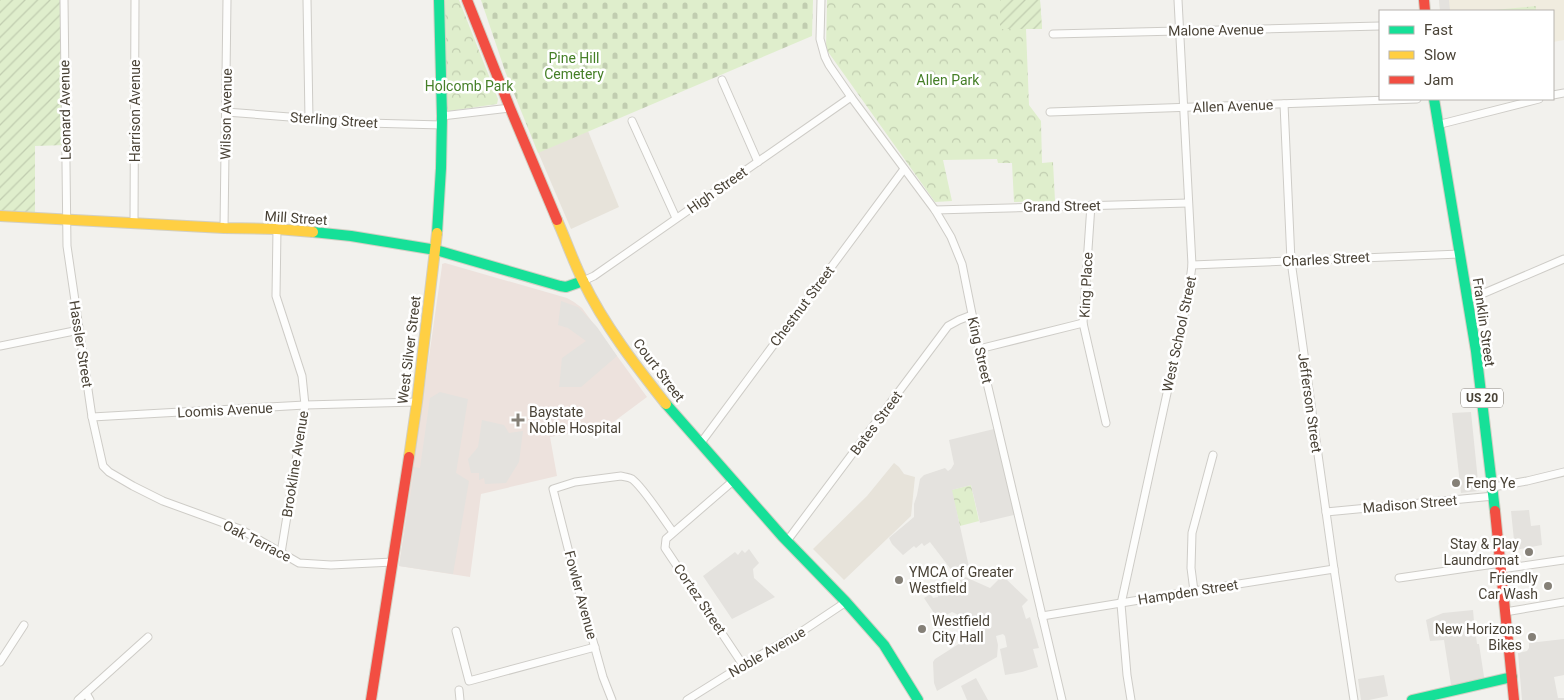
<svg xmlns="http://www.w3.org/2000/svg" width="1564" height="700" viewBox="0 0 1564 700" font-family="Roboto,sans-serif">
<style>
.residential{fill:#e7e3da}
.education{fill:#f0ecdf}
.medical{fill:#ede2dd}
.forest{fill:url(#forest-crowns)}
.cemetery{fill:url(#cemetery-stones)}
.garden{fill:url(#garden-furrows)}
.parking{fill:#e4e2de}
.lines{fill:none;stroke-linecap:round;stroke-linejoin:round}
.street-casing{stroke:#ceccc7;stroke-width:9}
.fast-casing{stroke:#d2cfc3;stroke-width:12}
.slow-casing{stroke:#d2cfc3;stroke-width:12}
.jam-casing{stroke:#d2cfc3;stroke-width:12}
.street{stroke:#fdfdfc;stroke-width:7}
.fast{stroke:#16e098;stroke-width:10}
.slow{stroke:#ffcf43;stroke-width:10}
.jam{stroke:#f24e42;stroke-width:10}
.poi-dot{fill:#858077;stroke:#fff;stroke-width:2}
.labels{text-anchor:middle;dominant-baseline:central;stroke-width:5;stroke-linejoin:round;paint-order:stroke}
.shield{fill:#fff;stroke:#807b73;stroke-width:1}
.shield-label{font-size:12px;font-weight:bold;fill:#4a4337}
.street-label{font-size:14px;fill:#4a4337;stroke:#fff}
.park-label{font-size:14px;fill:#457f27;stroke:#fff}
.poi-label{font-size:14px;fill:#4a4337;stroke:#fff;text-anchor:start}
</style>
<defs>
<pattern id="forest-crowns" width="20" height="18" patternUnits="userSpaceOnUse" patternTransform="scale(1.25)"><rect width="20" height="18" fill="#dfeecc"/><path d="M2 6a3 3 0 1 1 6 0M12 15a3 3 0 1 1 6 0" fill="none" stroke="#c1cdb0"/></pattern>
<pattern id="cemetery-stones" width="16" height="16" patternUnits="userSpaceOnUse" patternTransform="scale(1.25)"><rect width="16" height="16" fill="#dfeecc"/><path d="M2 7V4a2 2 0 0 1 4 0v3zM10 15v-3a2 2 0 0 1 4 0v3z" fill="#c1cdb0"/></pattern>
<pattern id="garden-furrows" width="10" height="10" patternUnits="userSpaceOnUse" patternTransform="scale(1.25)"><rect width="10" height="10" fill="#dfeecc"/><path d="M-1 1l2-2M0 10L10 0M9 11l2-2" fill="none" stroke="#c1cdb0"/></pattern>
</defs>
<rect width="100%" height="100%" fill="#f2f1ed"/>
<g class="residential">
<polygon points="588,131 619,207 571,229 538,152"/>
<polygon points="894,463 899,467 904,474 915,477 911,516 844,580 813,549 867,496"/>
</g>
<polygon class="education" points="1439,0 1564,0 1564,40 1553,42 1553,11 1440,11"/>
<polygon class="medical" points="445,263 567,298 574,302 582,308 647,397 608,426 550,437 557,476 481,494 470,577 399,566 442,266 442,264"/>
<g class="forest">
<polygon points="445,0 459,0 498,99 497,104 449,111 446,109"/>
<polygon points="827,0 1040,0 1042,29 1026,29 1029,105 1041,121 1042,163 1053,162 1055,201 1014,202 1012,163 998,163 997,159 943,160 952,201 935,202 826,49"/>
<polygon points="1536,6 1536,11 1494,11 1494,10"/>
<polygon points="971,485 979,521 960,526 951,490"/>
</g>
<polygon class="cemetery" points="481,0 813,0 812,36 538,153 505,71"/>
<g class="garden">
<polygon points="0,0 64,0 66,145 35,146 35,218 0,216"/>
<polygon points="1000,0 1040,0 1042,29 1000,29"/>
</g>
<g class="parking">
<polygon points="1439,0 1449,0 1450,11 1440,11"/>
<polygon points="561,301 578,307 597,327 617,356 581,387 559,387 562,358 586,341 568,328 558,325"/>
<polygon points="440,392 468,399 456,473 469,481 453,574 399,566 414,472 413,467 420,468 430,398"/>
<polygon points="1471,412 1479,491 1461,493 1452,413"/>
<polygon points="482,420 504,425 509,433 523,431 519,462 506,483 485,484 484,478 479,480 479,473 471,473 468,459 478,447"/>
<polygon points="998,428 1018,514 980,523 971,485 952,490 969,567 956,576 930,542 924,546 922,543 916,548 914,546 903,555 892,544 889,538 914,517 914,504 917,495 920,479 924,475 945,468 948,471 951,469 954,464 949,440"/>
<polygon points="1529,510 1531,526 1540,525 1542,545 1515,550 1511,511"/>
<polygon points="749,549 759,563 753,569 754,578 775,597 732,619 703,576 735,552 738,555 742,550 745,553"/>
<polygon points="963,576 990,588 999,579 1004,577 1028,600 1022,606 1026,619 1030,617 1039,648 1033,649 1038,667 1022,672 1005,675 1000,649 1007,647 1005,636 1003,634 996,636 998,645 997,657 937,691 934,683 933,662 935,659 976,633 981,636 984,633 979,624 974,627 965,618 952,612 938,619 924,598 931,594 933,598 938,597 938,593 951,591"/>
<polygon points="1473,610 1475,633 1473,633 1473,636 1476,636 1477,644 1479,644 1485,683 1452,691 1444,640 1430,641 1426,620 1443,613"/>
<polygon points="1564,639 1564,675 1554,677 1558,698 1564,698 1564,700 1522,700 1518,653 1527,651 1529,648 1529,643"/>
<polygon points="1384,675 1388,696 1369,700 1361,700 1358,679"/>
<polygon points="976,678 988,700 967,700 961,686"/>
</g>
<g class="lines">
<g class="street-casing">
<g id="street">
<polyline points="64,0 67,246 92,417 103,466 109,472 133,486 163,501 240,529 299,563 331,565 393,562"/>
<polyline points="307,0 309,119"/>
<polyline points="821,0 820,39 825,57 829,65 851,97 935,210 951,237 962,264 979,349 1062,700"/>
<polyline points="1053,34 1380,26"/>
<polyline points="722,80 758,162"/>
<polyline points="1553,95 1564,93"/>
<polyline points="1284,104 1291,261 1334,569 1354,700"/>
<polyline points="226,112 367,123 442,125"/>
<polyline points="1050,112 1417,99"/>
<polyline points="442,116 510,108"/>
<polyline points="632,121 676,218"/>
<polyline points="1437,125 1539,99"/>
<polyline points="1091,205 1083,323 1106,423"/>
<polyline points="935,210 1188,203"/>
<polyline points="134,223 135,0"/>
<polyline points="224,228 227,0"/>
<polyline points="277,229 276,296 302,376 305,405 281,553"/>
<polyline points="1192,265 1460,254"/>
<polyline points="583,281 594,276 851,97"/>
<polyline points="1468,300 1564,259"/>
<polyline points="0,346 79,330"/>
<polyline points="979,349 1083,323"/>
<polyline points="92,417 305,405 417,402"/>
<polyline points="700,444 904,169"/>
<polyline points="733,481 666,539 665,548 743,665"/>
<polyline points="1493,487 1527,481 1564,472"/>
<polyline points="1326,512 1494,496"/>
<polyline points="787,541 948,326 959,320 972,315"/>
<polyline points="1501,569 1564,560"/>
<polyline points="1399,578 1501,563"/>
<polyline points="1194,591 1191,568 1192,533 1213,455"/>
<polyline points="1505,612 1564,602"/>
<polyline points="1042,616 1194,591 1334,569"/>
<polyline points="456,631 469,681 595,647"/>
<polyline points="0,662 24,625"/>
<polyline points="459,690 460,700"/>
<polyline points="86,693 90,700"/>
<polyline points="78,700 148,637"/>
<path d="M612,700L603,677L576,580L553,489L575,482L621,476C624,477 629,477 632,479C644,488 663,519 673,532"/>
<polyline points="687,700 743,665 801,632 846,602"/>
<polyline points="1131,700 1127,675 1121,604 1188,297 1192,265 1178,0"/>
</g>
</g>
<g class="fast-casing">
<g id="fast">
<polyline points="1434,99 1476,351 1495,511"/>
<polyline points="313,232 351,236 436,250 560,286 566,287 583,281"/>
<polyline points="437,233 441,168 442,116 439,0"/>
<polyline points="666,404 782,536 846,602 884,645 918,700"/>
<polyline points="1412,700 1512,677"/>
</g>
</g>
<g class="slow-casing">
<g id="slow">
<polyline points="0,216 224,228 277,229 313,232"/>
<path d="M557,220C566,240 573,261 583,281C604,325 636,366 666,404"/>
<polyline points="409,457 417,402 437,233"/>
</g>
</g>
<g class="jam-casing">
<g id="jam">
<polyline points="467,0 510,108 557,220"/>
<polyline points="1424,0 1425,11"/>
<polyline points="1495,511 1514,700"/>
<polyline points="371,700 409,457"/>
</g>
</g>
<use href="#street" class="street"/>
<use href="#fast" class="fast"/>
<use href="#slow" class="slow"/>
<use href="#jam" class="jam"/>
</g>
<g class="poi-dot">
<path d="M515.5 412.5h5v5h5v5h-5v5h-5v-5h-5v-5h5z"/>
<circle cx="1456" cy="483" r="5"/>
<circle cx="1529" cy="552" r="5"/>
<circle cx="899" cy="580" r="5"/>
<circle cx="1548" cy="586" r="5"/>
<circle cx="922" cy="629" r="5"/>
<circle cx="1532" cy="637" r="5"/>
</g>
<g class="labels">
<rect class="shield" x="1461" y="388.5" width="42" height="19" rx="4"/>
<g class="shield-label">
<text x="1482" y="398">US 20</text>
</g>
<g class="street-label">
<text transform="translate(1216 30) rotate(-1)">Malone Avenue</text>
<text transform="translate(1233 106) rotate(-2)">Allen Avenue</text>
<text transform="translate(65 110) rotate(-91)">Leonard Avenue</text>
<text transform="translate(135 111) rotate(-90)">Harrison Avenue</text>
<text transform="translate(226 114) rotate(-89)">Wilson Avenue</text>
<text transform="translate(334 120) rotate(4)">Sterling Street</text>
<text transform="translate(717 190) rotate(-35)">High Street</text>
<text transform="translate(1062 206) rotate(-1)">Grand Street</text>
<text transform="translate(296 218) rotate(4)">Mill Street</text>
<text transform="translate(1326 259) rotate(-3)">Charles Street</text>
<text transform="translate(1086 285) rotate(-87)">King Place</text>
<text transform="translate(802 306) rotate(-53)">Chestnut Street</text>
<text transform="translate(1484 322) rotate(82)">Franklin Street</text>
<text transform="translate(1179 334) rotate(-78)">West School Street</text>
<text transform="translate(81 344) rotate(81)">Hassler Street</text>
<text transform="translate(409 350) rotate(-83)">West Silver Street</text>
<text transform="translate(980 350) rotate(77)">King Street</text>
<text transform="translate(659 370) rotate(53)">Court Street</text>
<text transform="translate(1310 403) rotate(82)">Jefferson Street</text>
<text transform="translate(225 410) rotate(-3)">Loomis Avenue</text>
<text transform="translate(876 423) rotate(-53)">Bates Street</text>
<text transform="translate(295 464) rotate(-81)">Brookline Avenue</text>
<text transform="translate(1410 504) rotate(-5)">Madison Street</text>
<text transform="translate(257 541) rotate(27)">Oak Terrace</text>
<text transform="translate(1188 592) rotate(-9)">Hampden Street</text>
<text transform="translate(581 595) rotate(75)">Fowler Avenue</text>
<text transform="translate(700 599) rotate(56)">Cortez Street</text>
<text transform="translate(767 652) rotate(-30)">Noble Avenue</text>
</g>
<g class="park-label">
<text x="574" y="58">Pine Hill<tspan x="574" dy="16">Cemetery</tspan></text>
<text x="948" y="80">Allen Park</text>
<text x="469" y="86">Holcomb Park</text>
</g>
<g class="poi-label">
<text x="529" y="412">Baystate<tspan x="529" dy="16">Noble Hospital</tspan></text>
<text x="1466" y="483">Feng Ye</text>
<text x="1519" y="544" text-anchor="end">Stay &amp; Play<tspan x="1519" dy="16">Laundromat</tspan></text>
<text x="909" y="572">YMCA of Greater<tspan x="909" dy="16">Westfield</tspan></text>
<text x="1538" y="578" text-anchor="end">Friendly<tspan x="1538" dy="16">Car Wash</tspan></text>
<text x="932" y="621">Westfield<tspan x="932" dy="16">City Hall</tspan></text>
<text x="1522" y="629" text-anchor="end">New Horizons<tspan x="1522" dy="16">Bikes</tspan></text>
</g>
</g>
<rect x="1379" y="10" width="175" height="90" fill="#ffffff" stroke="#b7b4af"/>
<rect x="1389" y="26" width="25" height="8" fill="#16e098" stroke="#b7b4af"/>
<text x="1424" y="35" font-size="15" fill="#4a4337">Fast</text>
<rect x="1389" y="51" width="25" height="8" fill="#ffcf43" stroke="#b7b4af"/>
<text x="1424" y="60" font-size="15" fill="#4a4337">Slow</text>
<rect x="1389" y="76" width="25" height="8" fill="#f24e42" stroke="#b7b4af"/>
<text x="1424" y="85" font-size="15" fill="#4a4337">Jam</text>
</svg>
